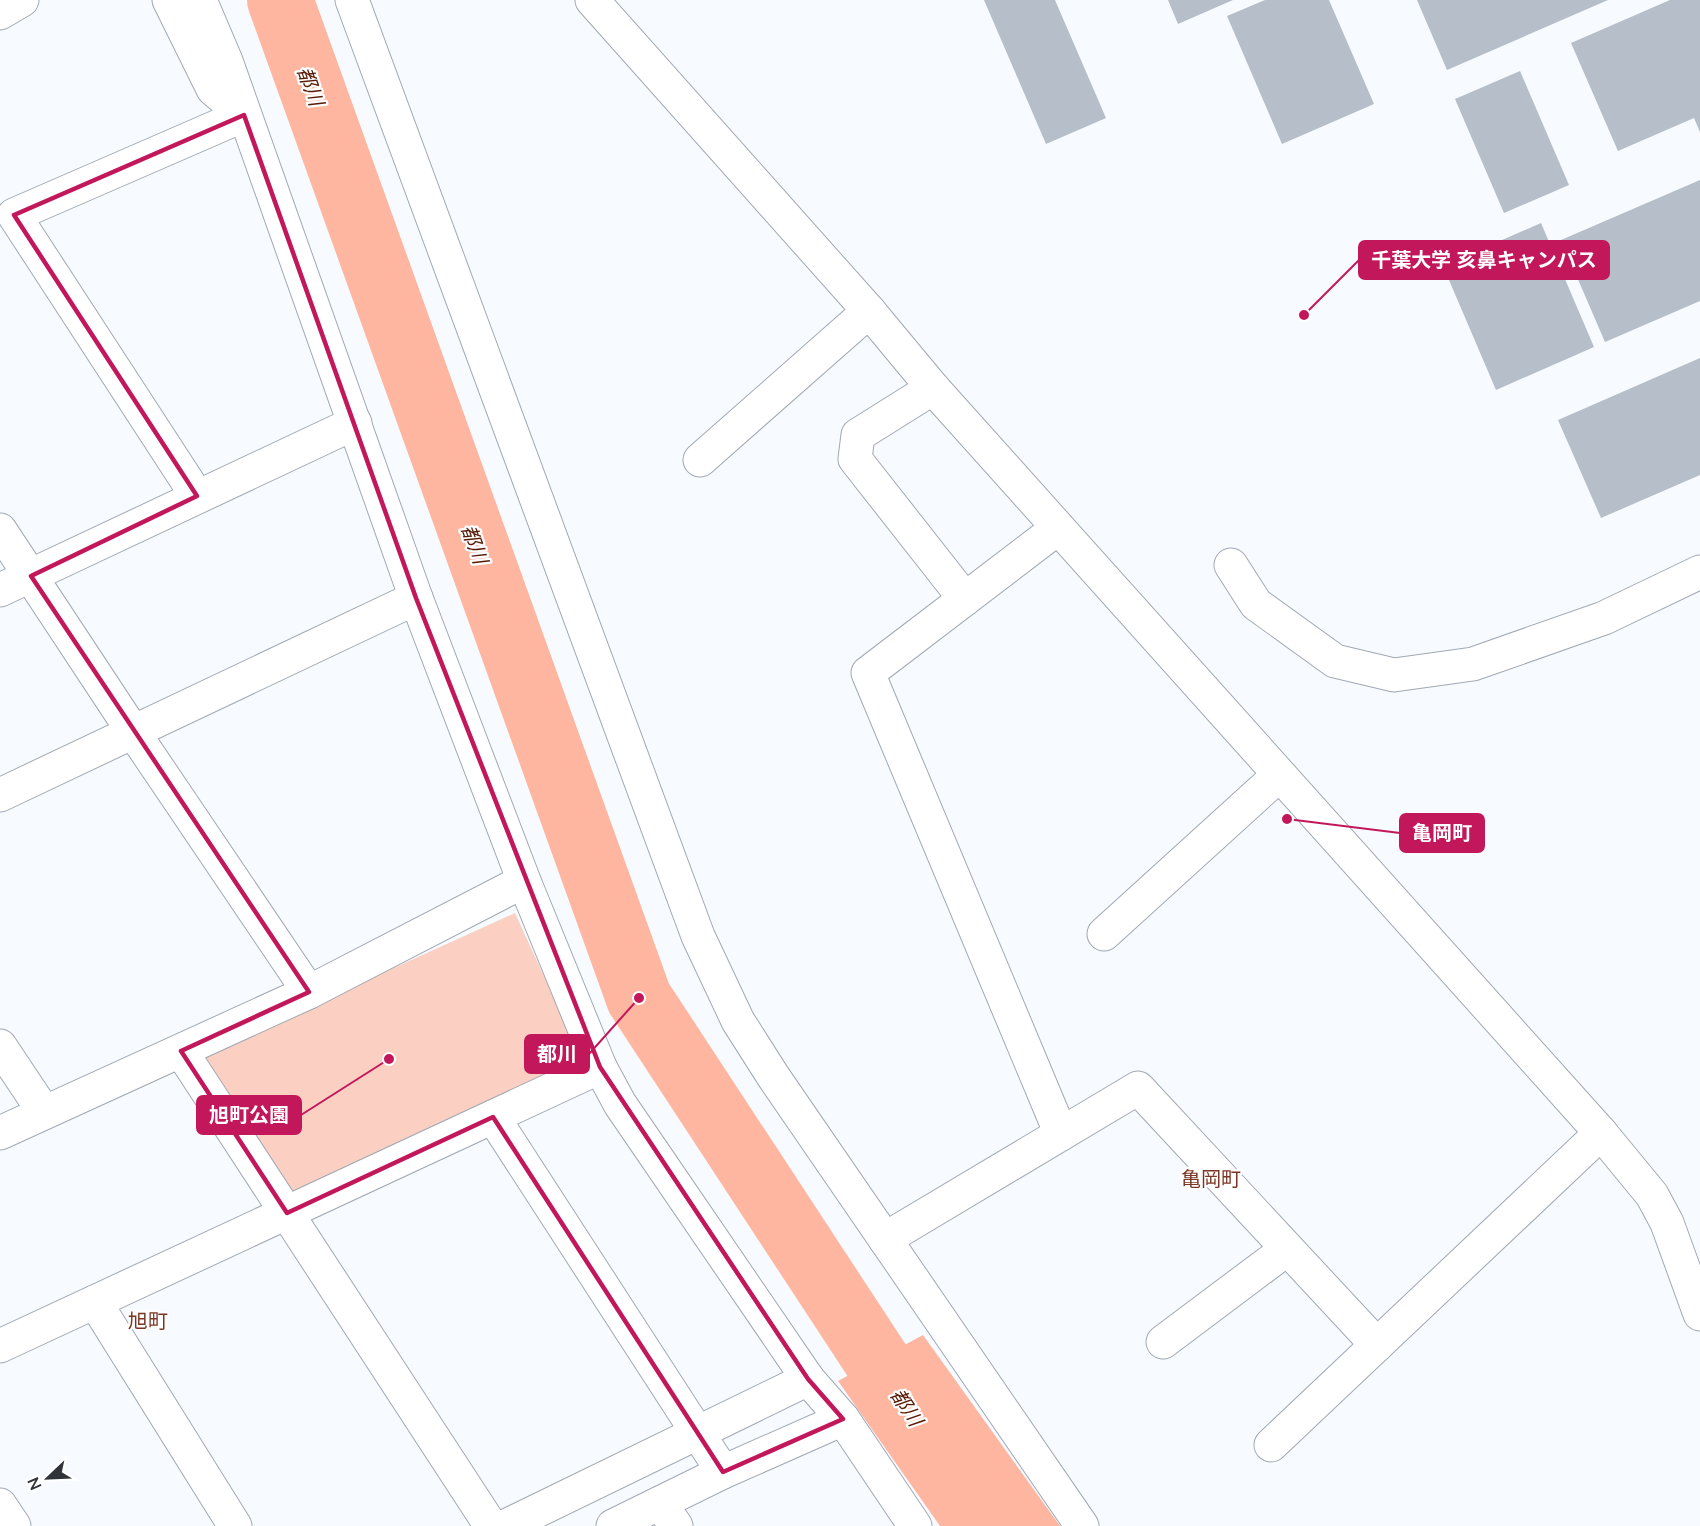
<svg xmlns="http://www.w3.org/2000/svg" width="1700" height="1526" viewBox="0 0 1700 1526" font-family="Mulish,'Noto Sans JP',sans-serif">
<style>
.green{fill:#fbcfc2}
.water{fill:#ffb6a1}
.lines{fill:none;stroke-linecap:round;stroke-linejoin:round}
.river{stroke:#ffb6a1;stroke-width:66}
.building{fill:#b5bec9}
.minor-casing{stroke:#a0a9b4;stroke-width:35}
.minor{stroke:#fff;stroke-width:33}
.marked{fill:none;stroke:#c2185b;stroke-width:4.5;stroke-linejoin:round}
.labels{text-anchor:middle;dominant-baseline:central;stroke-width:4.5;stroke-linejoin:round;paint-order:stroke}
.water-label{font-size:20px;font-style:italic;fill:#5a1c08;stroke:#fff}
.neighbourhood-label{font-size:20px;fill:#7b3724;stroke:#fff}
.leader{fill:none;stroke:#c2185b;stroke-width:2}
.callout-dot{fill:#c2185b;stroke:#fff;stroke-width:2}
.callout{fill:#c2185b;stroke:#c2185b;stroke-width:2}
.callout-label{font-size:20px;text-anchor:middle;font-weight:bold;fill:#fff}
</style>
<rect width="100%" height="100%" fill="#f7faff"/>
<polygon class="green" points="515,913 576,1046 568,1064 289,1196 204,1054"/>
<polygon class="water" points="923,1335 1060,1526 940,1526 838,1381"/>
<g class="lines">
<polyline class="river" points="280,0 639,998 925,1434 991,1526"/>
</g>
<g class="building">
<polygon points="984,0 1055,0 1106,118 1046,144"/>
<polygon points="1168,0 1233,0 1178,24"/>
<polygon points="1265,0 1329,0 1374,104 1282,144 1227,16"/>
<polygon points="1417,0 1608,0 1447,70"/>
<polygon points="1670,0 1700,0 1700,132 1694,118 1618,151 1571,43"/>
<polygon points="1520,71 1569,185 1504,213 1455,99"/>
<polygon points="1700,180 1700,301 1605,342 1561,240"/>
<polygon points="1541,223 1594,347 1496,390 1443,266"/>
<polygon points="1700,358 1700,475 1601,518 1558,420"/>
</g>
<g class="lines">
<g class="minor-casing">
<g id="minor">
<polyline points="169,0 213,89 244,115 14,215 197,496"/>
<polyline points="200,0 226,61 416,598 524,881 600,1067 620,1104 808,1379 843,1419 915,1526"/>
<polyline points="352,0 698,936 738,1021 773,1076 1082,1526"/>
<polyline points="592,0 869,311 933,388 1601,1133 1652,1195 1667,1223 1700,1314"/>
<polyline points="0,13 22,0"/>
<polyline points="933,388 858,435 855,459 965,599"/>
<polyline points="700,460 869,311"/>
<polyline points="1058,528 868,673 1061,1134"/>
<polyline points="0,530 134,733 309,992"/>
<polyline points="1231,565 1256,604 1335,661 1394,675 1473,664 1604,618 1700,572"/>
<polyline points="0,590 355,423"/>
<polyline points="0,795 416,598"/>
<polyline points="1104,934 1279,775"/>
<polyline points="0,1046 44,1112"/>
<polyline points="181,1051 491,1526"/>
<polyline points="493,1117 723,1472"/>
<polyline points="0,1133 309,992 524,881"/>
<polyline points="885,1239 1138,1088 1377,1345"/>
<polyline points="95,1302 235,1526"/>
<polyline points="1163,1342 1287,1249"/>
<polyline points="0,1346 600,1067"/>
<polyline points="1271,1445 1601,1133"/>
<polyline points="660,1503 676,1526"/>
<polyline points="0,1505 14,1526"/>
<polyline points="506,1526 808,1379"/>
<polyline points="613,1526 723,1472 843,1419"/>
</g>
</g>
<use href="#minor" class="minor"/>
</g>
<path class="marked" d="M244,115L416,598L600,1067L808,1379L843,1419L723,1472L493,1117L287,1213L181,1051L309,992L31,576L197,496L14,215Z"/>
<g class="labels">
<g class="water-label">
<text transform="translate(311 86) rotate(70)">都川</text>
<text transform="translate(475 544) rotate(70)">都川</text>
<text transform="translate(907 1407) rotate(57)">都川</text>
</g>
<g class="neighbourhood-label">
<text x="1211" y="1178">亀岡町</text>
<text x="148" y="1320">旭町</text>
</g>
</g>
<path class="leader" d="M1304 315L1359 260M1287 819L1400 833M639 998L589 1054M389 1059L301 1115"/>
<g class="callout-dot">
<circle cx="1304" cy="315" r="6"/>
<circle cx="1287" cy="819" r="6"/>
<circle cx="639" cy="998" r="6"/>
<circle cx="389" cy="1059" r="6"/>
</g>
<g class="callout">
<rect x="1359" y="241" width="250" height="38" rx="6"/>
<rect x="1400" y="814" width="84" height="38" rx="6"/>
<rect x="525" y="1035" width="64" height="38" rx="6"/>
<rect x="197" y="1096" width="104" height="38" rx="6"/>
</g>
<g class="callout-label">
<text x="1484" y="267">千葉大学 亥鼻キャンパス</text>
<text x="1442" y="840">亀岡町</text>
<text x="557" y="1061">都川</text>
<text x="249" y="1122">旭町公園</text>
</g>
<g transform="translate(48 1478) rotate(247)" stroke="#ffffff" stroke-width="4.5" paint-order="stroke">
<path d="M0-4.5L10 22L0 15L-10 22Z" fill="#303438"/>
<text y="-9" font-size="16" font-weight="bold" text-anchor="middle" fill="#303438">N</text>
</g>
</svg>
